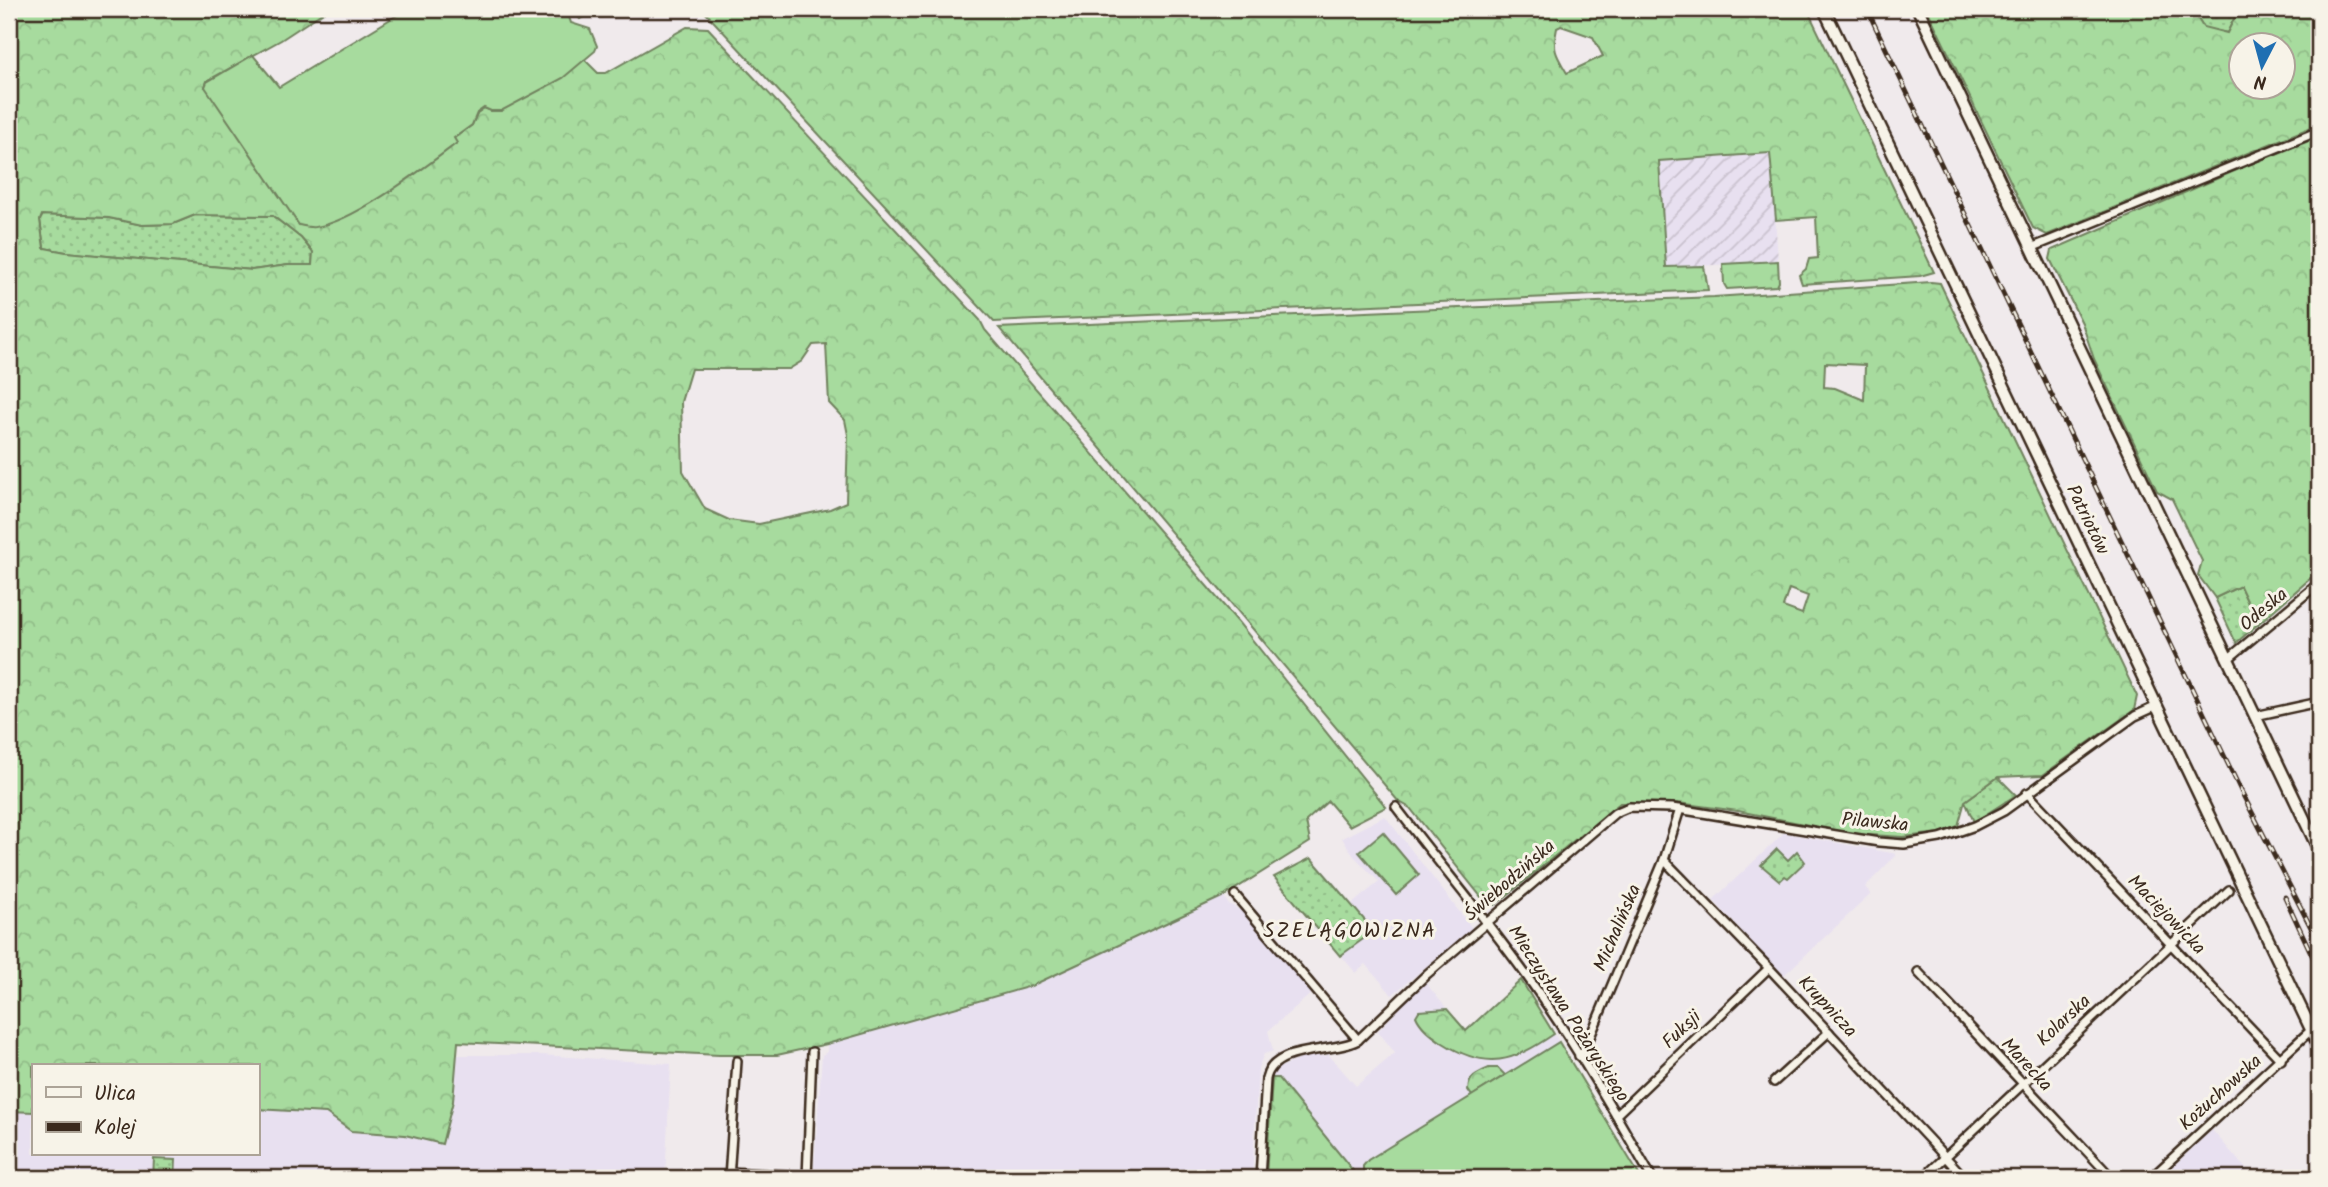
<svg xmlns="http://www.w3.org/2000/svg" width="2328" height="1187" viewBox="0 0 2328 1187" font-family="Kalam,sans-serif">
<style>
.built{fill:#e8e0f0;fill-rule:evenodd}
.industrial{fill:url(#industrial-furrows)}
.grass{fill:url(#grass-dots);stroke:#71825e;stroke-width:2}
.forest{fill:url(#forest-crowns);stroke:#71825e;stroke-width:2;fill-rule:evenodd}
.garden{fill:#a7db9e;stroke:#71825e;stroke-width:2}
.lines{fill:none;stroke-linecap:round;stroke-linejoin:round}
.minor-casing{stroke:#3b2a1e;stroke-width:12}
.secondary-casing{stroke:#3b2a1e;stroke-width:15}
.minor{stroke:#f7f3e8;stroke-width:7}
.secondary{stroke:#f7f3e8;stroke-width:10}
.rail-casing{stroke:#3b2a1e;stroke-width:5}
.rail{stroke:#f7f3e8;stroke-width:2.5;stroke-dasharray:8;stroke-linecap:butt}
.labels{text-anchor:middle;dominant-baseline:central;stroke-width:6;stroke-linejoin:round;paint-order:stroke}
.street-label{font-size:19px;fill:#3b2a1e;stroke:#f7f3e8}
.neighbourhood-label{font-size:21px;letter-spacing:2px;fill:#3b2a1e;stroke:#f7f3e8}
</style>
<defs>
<pattern id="industrial-furrows" width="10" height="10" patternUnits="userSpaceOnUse" patternTransform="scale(1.75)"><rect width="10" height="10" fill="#e8e0f0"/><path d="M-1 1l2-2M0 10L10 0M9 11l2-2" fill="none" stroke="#c8c0cd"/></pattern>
<pattern id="grass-dots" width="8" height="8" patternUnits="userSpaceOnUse" patternTransform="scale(1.75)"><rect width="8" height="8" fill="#a7db9e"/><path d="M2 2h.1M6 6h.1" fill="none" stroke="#91bc88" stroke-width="1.8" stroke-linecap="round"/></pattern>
<pattern id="forest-crowns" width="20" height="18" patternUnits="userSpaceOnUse" patternTransform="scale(1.75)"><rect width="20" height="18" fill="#a7db9e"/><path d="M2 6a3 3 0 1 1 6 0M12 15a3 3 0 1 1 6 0" fill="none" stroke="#91bc88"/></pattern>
</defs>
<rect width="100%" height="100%" fill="#f0eaec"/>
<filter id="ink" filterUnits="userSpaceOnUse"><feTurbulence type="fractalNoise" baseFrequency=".0143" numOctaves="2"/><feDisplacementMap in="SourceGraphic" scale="14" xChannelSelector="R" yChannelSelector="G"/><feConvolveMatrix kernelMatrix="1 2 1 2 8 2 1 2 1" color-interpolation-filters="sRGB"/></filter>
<g filter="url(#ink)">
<g class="built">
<polygon points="1385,816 1472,928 1392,995 1366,964 1356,973 1315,925 1309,859 1311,858 1317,863 1352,904 1379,882 1353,855 1342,838"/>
<polygon points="1784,833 1897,854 1865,887 1871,894 1783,976 1713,900"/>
<polygon points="1224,896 1228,904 1246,913 1313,992 1268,1031 1273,1051 1264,1054 1258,1068 1252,1178 1021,1178 1021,1173 990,1171 988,1177 966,1177 964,1171 814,1168 822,1055 827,1052 827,1044 1031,986"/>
<polygon points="1521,980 1559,1042 1368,1160 1363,1166 1363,1178 1359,1178 1278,1078 1272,1078 1278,1068 1308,1056 1326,1056 1328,1054 1356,1086 1395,1053 1378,1031 1425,982 1465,1031"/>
<path d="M9,1019L337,1055H541L671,1064L665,1178H9ZM33,1066H257V1154H33Z"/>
<polygon points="2212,1130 2254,1178 2161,1178"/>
</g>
<polygon class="industrial" points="1771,153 1778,261 1666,268 1659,161"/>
<g class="grass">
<polygon points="2202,9 2239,9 2227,33 2203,28 2198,19"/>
<polygon points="43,215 109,218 143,225 173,224 195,215 273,216 301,238 313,253 312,266 288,265 252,270 66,252 44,248 40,220"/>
<polygon points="2240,586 2258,624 2236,643 2215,598"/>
<polygon points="1998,777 2016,795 1974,822 1965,801"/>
<polygon points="1777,849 1788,860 1797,851 1805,862 1788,878 1785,876 1780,881 1761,865"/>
<polygon points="1311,858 1374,931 1340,956 1274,877"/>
<polygon points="154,1159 176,1160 175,1178 153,1178"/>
</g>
<g class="forest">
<path d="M9,9H328L281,40L207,81L205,87L456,143L454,138L472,125L477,113L484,108L491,111L574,67L584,59L598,73H606L687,27L708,28L980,320L985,330L1238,622L1386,807L1349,826L1328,801L1306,821L1310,842L1224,896L1031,986L827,1044L777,1055H719L458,1042L453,1101L442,1144L405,1135L351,1131L326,1113L257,1109V1066H33V1112L9,1111ZM42,215L109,218L142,225L173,224L195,215L273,216L301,238L313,252L312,265H288L252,270L66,252L44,248L40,220ZM826,344L829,403L845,420L848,435L846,502L830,509L759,524L729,520L705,509L683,471L681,402L691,369H789L802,361L813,345Z"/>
<path d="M702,9H1807L1934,272L1920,276L1802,284L1799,275L1806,269L1809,259L1818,258L1816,217L1776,220L1770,153L1659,161L1666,267L1704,266L1708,290L994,322ZM1561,26L1593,37L1603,56L1567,73C1556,55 1552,50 1557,28Z"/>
<path d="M1927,9H2202L2198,19L2203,27L2227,33L2239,9H2319V124L2047,235L2033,228ZM2240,46H2282V88H2240Z"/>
<polygon points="2319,137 2319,571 2258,624 2240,586 2215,598 2198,575 2202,561 2172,499 2157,491 2094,359 2082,323 2050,259 2052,250 2246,166"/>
<polygon points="1778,261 1779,282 1777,286 1727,289 1724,284 1723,264"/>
<path d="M1931,282L1940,283L2137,696L2134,710L2043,775L1998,777L1965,801L1958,826L1941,833L1903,837L1854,834L1738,811L1678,803H1620L1495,905L1486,903L1410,808L1398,801L999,328L1714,297ZM1825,363L1865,365L1864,400L1835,388L1824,387ZM1789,589L1808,596L1802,614L1783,607Z"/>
<path d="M1521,980L1554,1034C1513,1062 1487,1071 1443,1043C1432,1036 1421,1028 1416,1016L1419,1011L1447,1009L1466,1031Z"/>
<path d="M1489,1068H1498L1505,1075L1472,1096L1468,1090C1469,1076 1477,1073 1489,1068Z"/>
<polygon points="1272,1078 1278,1078 1359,1178 1266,1178"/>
</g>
<g class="garden">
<path d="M407,9H612L602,17L597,9L580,19L573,11L568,14L571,23L590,29L597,46L595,51L563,78L501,111H491L484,108L477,113L472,125L454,138L457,143C425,167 353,223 315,227C310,228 304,226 299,225L205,87L207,82L253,55L279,87Z"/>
<polygon points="1383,832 1419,875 1396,895 1359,852"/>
<polygon points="1559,1042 1641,1178 1363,1178 1363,1166 1368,1160"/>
</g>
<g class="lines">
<g class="minor-casing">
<g id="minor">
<polyline points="2031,248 2319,131"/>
<polyline points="2228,659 2319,583"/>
<polyline points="2255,716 2319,702"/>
<polyline points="2027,793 2281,1060"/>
<path d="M1396,807C1443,869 1494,928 1538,992C1580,1052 1616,1115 1652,1178"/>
<polyline points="1664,860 1769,968 1965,1178"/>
<polyline points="1235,895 1358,1040"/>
<polyline points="1918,972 2112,1178"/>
<polyline points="1579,1056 1585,1049 1664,860 1680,809"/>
<polyline points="1774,1082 1829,1032"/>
<polyline points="1616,1115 1769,968"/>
<polyline points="730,1172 807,1176"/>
<polyline points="729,1178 737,1061"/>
<polyline points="807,1178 812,1052"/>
<path d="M1260,1178L1266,1079C1273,1044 1334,1054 1358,1040L1427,974L1615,813L1629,807L1672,808L1879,842L1904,844L1940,838L1975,826L2004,811L2135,716L2157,706"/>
<polyline points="1923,1178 2229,890"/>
<polyline points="2151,1178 2311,1030"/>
</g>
</g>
<g class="secondary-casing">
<g id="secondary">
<polyline points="1824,9 2319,1046"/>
<polyline points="1918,9 2319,850"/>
</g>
</g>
<use href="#minor" class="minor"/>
<use href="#secondary" class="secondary"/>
<g class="rail-casing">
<g id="rail">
<polyline points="1867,9 2241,791 2319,943"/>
<polyline points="2285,897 2319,970"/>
</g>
</g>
<use href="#rail" class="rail"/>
</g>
</g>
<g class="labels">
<g class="street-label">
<text transform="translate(2087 520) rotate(64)">Patriotów</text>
<text transform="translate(2264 610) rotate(-40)">Odeska</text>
<text transform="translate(1875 823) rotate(5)">Pilawska</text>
<text transform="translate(1510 881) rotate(-41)">Świebodzińska</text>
<text transform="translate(2166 915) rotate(46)">Maciejowicka</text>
<text transform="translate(1618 928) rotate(-67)">Michalińska</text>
<text transform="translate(1827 1007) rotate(47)">Krupnicza</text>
<text transform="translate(1568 1014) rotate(57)">Mieczysława Pożaryskiego</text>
<text transform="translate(2064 1021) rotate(-43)">Kolarska</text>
<text transform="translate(1682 1030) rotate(-44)">Fuksji</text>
<text transform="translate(2026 1065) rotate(47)">Marecka</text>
<text transform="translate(2221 1093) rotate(-42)">Kożuchowska</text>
</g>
<g class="neighbourhood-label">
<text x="1350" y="931">SZELĄGOWIZNA</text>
</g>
</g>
<rect width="2328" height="1187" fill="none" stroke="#f7f3e8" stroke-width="35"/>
<rect x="18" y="18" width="2293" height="1152" fill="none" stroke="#3b2a1e" stroke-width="2.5" filter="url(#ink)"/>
<rect x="32" y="1064" width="228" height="91" fill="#f7f3e8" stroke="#aca397" stroke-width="2"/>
<rect x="46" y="1087" width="35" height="10" fill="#f7f3e8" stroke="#aca397" stroke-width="2"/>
<text x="94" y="1100" font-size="21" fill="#3b2a1e">Ulica</text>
<rect x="46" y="1122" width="35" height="10" fill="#3b2a1e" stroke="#aca397" stroke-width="2"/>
<text x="94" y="1134" font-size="21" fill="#3b2a1e">Kolej</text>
<g transform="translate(2262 66) rotate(186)"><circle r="33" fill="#f7f3e8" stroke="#aca397" stroke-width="2"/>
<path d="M0-5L12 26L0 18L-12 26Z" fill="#1f6fb2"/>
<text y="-10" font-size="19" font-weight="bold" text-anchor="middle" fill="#3b2a1e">N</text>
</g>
</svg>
